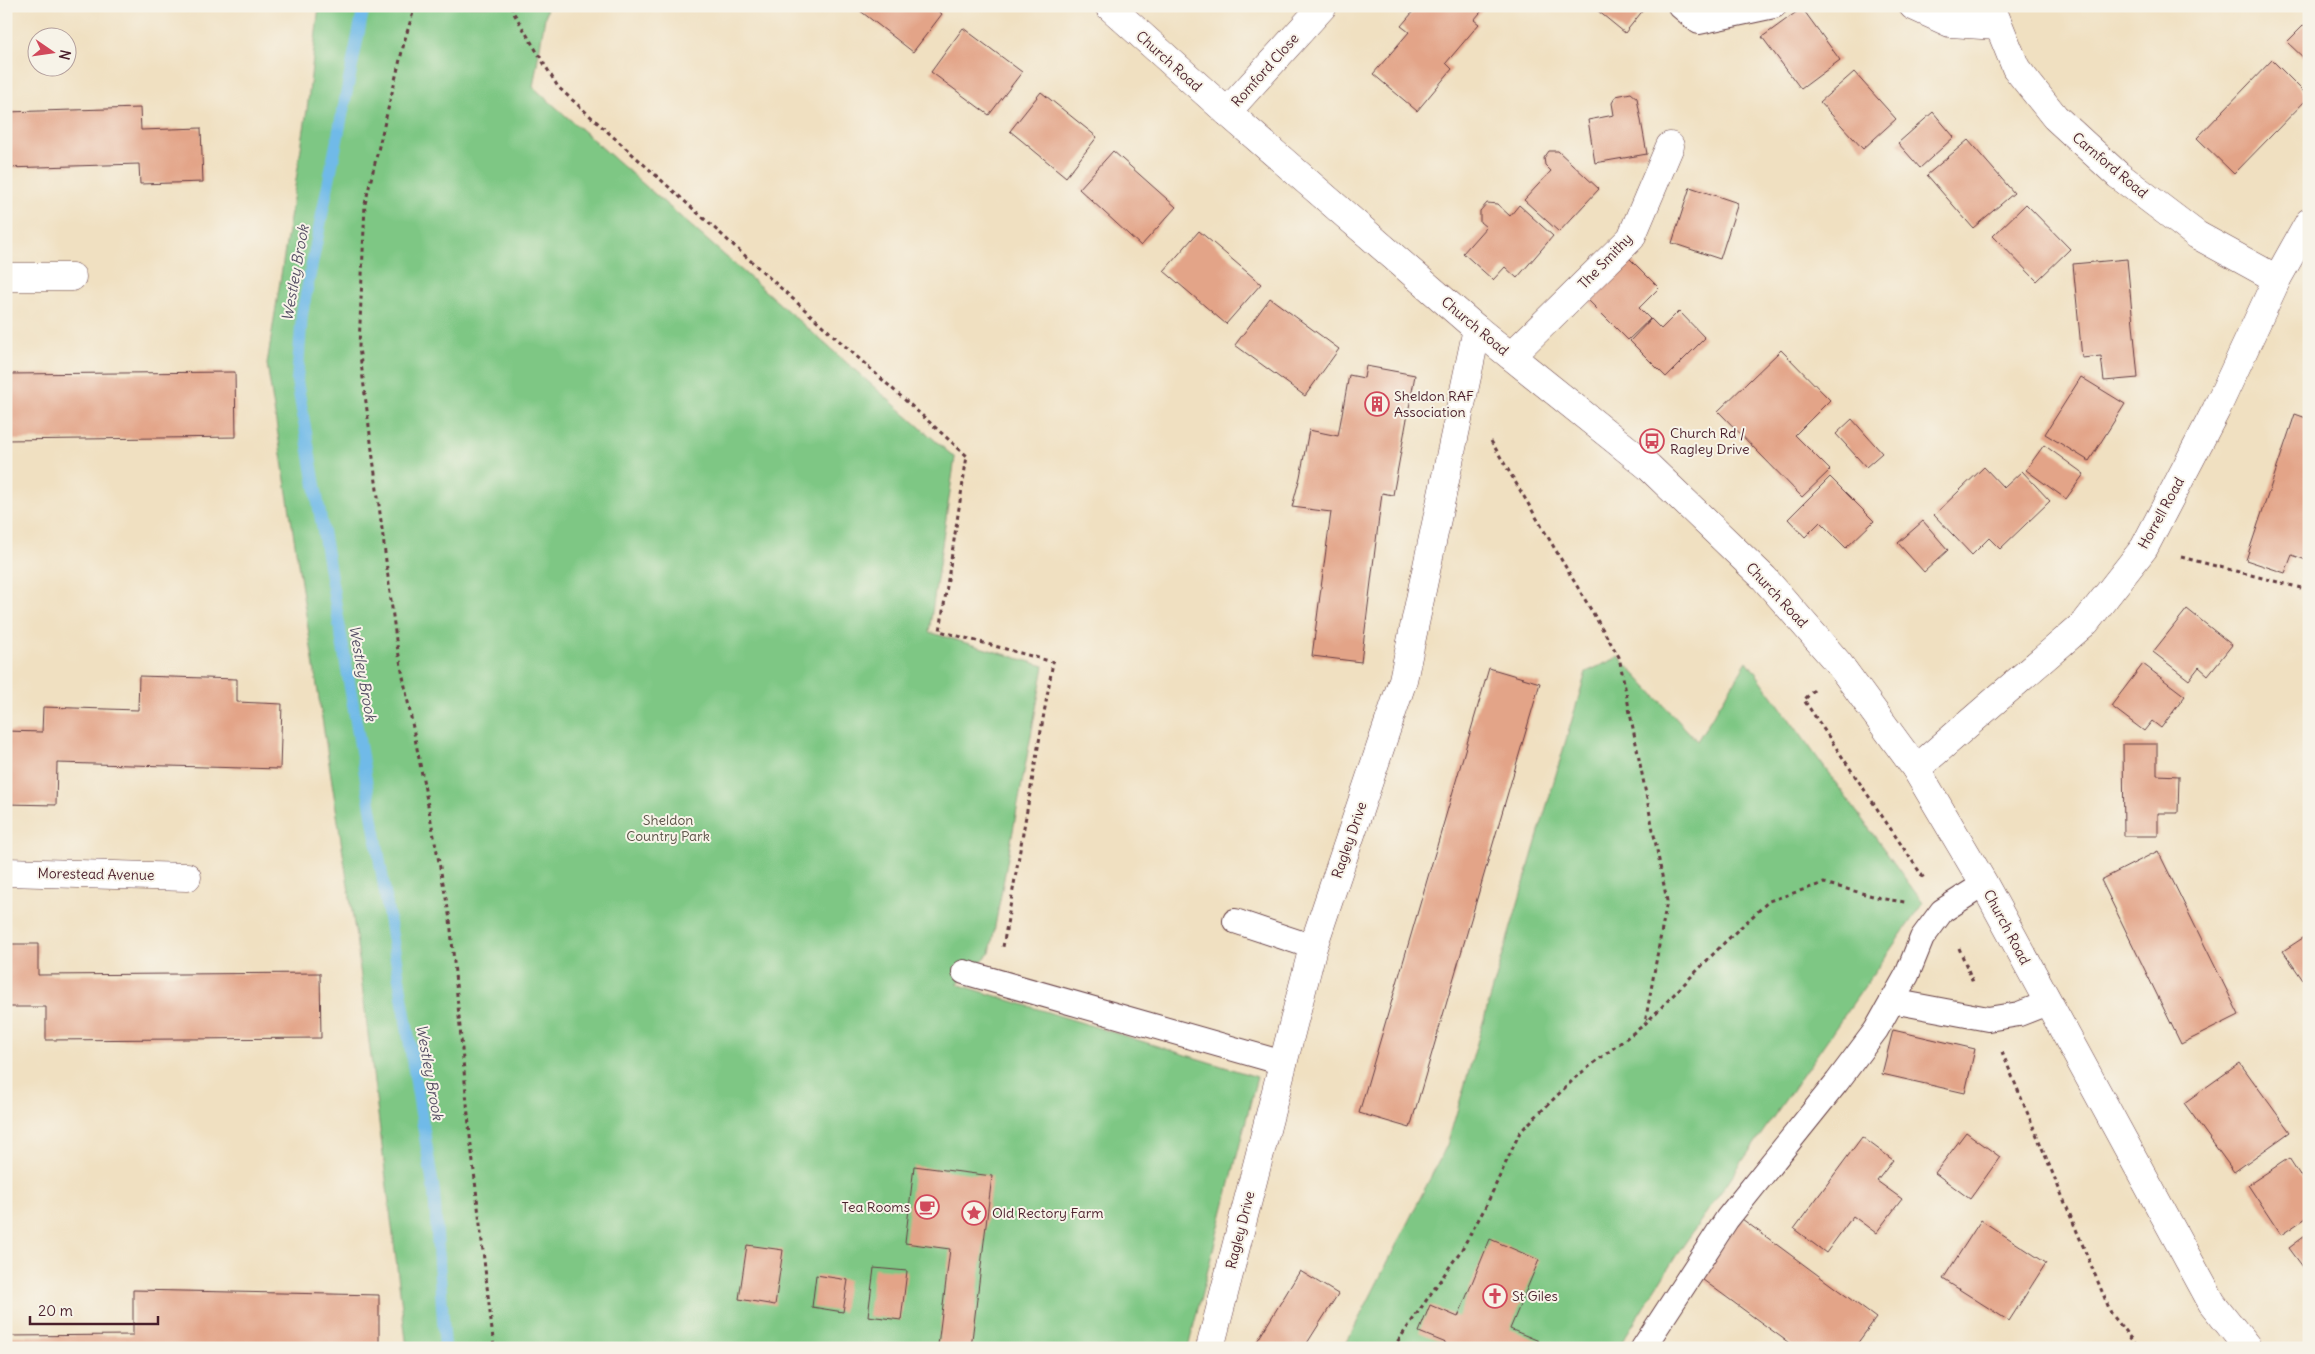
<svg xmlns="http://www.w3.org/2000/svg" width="2315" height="1354" viewBox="0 0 2315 1354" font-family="Delius,sans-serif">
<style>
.green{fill:#7ec784;stroke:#647358}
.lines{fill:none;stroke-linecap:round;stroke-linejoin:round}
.stream{stroke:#6fbae8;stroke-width:12}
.building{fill:#e3a488}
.service-casing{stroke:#633c42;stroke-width:26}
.minor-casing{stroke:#633c42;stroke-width:29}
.tertiary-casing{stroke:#633c42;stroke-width:29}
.path{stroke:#633c42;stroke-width:3;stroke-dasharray:4 4;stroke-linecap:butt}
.service{stroke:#fff;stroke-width:24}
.minor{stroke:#fff;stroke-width:28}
.tertiary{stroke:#fff;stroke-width:28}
.labels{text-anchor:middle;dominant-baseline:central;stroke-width:4;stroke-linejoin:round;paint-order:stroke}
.street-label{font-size:14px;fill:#4a1f2b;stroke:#f7f3e8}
.poi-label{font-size:14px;fill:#4a1f2b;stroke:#f7f3e8;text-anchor:start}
.park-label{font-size:14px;fill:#5a5146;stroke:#f7f3e8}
.water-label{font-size:15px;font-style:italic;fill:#554e64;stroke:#f7f3e8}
</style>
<rect width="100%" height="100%" fill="#f7f3e8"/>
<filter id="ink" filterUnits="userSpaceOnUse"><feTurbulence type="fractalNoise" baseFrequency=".02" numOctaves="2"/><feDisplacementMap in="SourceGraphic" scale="10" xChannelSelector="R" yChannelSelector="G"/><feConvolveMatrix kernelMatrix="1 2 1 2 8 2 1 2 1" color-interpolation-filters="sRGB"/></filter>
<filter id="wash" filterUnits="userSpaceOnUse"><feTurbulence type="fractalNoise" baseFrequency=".0096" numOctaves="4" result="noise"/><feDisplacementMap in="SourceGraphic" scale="20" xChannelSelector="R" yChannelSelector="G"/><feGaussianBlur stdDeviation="1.12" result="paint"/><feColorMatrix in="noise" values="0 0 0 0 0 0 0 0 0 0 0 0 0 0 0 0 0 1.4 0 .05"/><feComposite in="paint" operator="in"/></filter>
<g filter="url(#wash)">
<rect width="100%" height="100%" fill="#f0e0c1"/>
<g class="green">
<polygon points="319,6 547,6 533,87 955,458 929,632 1044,666 990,953 957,984 1257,1077 1188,1348 407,1348 356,937 267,364 307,110"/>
<polygon points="1619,657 1697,741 1747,661 1923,903 1676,1256 1618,1348 1344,1348 1447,1145 1586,672"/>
</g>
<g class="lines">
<polyline class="stream" points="364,6 302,314 297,381 373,820 434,1192 445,1348"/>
</g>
<g id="blocks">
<g class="building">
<polygon points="854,6 932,6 942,14 913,52"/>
<polygon points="1418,6 1486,6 1474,20 1479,24 1446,63 1452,69 1417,111 1373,74 1409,32 1401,26"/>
<polygon points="1592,6 1641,6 1644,9 1625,33"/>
<polygon points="1802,8 1840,60 1801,89 1762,37"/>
<polygon points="2309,20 2309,63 2287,42"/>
<polygon points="963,28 1022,72 989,115 931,72"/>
<polygon points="2272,60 2309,97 2234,174 2197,138"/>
<polygon points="1854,72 1896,119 1863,149 1820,102"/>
<polygon points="1041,92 1097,137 1066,177 1010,131"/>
<polygon points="1631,93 1637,98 1647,154 1595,163 1588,120 1614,115 1612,103 1616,96"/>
<polygon points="140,108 141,130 201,128 203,182 140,184 139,164 6,168 6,112"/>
<polygon points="1933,112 1954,137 1920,168 1898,143"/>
<polygon points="1968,140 2014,193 1973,228 1927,175"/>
<polygon points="1113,151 1176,207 1141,246 1079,189"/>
<polygon points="1549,151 1558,151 1599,189 1559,232 1524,200 1551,171 1545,165 1544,158"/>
<polygon points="1690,187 1738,203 1720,259 1672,243"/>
<polygon points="1487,203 1497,204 1510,216 1519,205 1553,236 1517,278 1505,267 1493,280 1463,253 1486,227 1480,222 1480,211"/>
<polygon points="2026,204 2070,249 2037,281 1993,236"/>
<polygon points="1199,231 1261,284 1226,324 1164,271"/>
<polygon points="1628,257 1659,288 1639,308 1650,319 1628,340 1586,298"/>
<polygon points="2127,259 2138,378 2104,381 2101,356 2082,358 2073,264"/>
<polygon points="1270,298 1339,349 1305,396 1235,345"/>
<polygon points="1679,311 1705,338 1666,377 1630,341 1651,319 1661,329"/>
<polygon points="1781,350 1830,400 1795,435 1830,470 1802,497 1718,411"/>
<polygon points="1366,366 1415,375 1393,495 1382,493 1361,662 1312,656 1331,512 1292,507 1300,477 1309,430 1338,436 1349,375 1364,378"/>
<polygon points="235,372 236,437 6,440 6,374"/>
<polygon points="2081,377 2125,404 2089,461 2045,434"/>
<polygon points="2295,414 2309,419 2309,561 2292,555 2285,573 2246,560"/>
<polygon points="1852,419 1882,453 1866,467 1836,434"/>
<polygon points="2044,445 2084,474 2066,499 2026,470"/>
<polygon points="1984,467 2004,488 2022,471 2050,501 2000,549 1989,538 1972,555 1934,515"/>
<polygon points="1830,477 1874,521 1846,548 1820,522 1805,537 1788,519"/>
<polygon points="1923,521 1948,550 1924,572 1898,543"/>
<polygon points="2187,609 2232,645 2208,675 2199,667 2189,680 2153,652"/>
<polygon points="2143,664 2185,696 2161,728 2152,721 2144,731 2111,706"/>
<polygon points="1489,668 1540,683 1410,1128 1359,1113"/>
<polygon points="139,676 237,679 237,702 282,704 280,769 57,763 56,805 6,804 6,731 42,732 43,707 138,710"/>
<polygon points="2123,744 2157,744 2157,775 2179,776 2178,813 2158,813 2158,836 2124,836"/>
<polygon points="2158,851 2239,1015 2181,1044 2101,880"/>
<polygon points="2309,934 2309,976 2303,980 2283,951"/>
<polygon points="6,944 38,944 38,975 320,973 321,1038 46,1040 46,1007 6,1007"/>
<polygon points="1893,1030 1975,1049 1965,1093 1882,1074"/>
<polygon points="2240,1063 2290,1132 2234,1172 2184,1103"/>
<polygon points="1966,1132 2000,1157 1970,1199 1935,1173"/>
<polygon points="1862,1137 1893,1160 1877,1181 1902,1199 1876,1233 1853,1216 1826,1253 1794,1229"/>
<polygon points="2289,1158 2309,1189 2309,1216 2281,1235 2248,1185"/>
<polygon points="914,1166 992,1176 971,1348 938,1345 950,1249 905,1243"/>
<polygon points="1742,1219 1876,1318 1854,1348 1796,1348 1699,1277"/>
<polygon points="1981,1220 2046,1263 2009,1321 1943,1279"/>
<polygon points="2309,1233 2309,1275 2289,1248"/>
<polygon points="1490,1239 1539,1260 1510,1329 1539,1341 1536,1348 1444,1348 1446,1343 1419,1332 1430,1305 1458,1317"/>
<polygon points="747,1245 783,1250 775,1305 739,1299"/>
<polygon points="874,1268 907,1271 901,1320 868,1316"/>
<polygon points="1300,1271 1338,1294 1304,1348 1253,1348"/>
<polygon points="816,1275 848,1280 843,1312 812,1307"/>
<polygon points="133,1290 379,1295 379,1348 6,1348 6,1336 133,1335"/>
</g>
</g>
</g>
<g filter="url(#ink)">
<use href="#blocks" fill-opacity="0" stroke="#633c42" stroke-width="1"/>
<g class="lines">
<g class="service-casing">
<g id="service">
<polyline points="1680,6 1699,22 1774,6"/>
<polyline points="1235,921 1313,947"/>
<polyline points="964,972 1283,1063"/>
<polyline points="1892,1001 1988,1019 2019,1014 2047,1003"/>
<polyline points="1643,1348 1727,1219 1837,1082 1876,1030 1907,975 1922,938 1942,911 1984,884"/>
</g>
</g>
<g class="minor-casing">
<g id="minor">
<polyline points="1913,6 1950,23 1998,26"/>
<polyline points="1991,6 2016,68 2055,117 2118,175 2197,235 2277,279"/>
<polyline points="1227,112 1323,6"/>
<polyline points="6,277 72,277"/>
<polyline points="1511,356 1631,238 1670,146"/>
<polyline points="1916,769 2086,622 2144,548 2216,410 2277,279 2309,222"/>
<polyline points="6,872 187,877"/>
<polyline points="1210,1348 1313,947 1403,680 1477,329"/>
</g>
</g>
<g class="tertiary-casing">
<polyline id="tertiary" points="1109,6 1227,112 1477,329 1649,467 1764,578 1839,664 1916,769 1984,884 2212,1303 2248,1348"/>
</g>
<g class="path">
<polyline points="415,6 405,39 365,204 359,347 396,640 450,919 470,1136 494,1348"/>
<polyline points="512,6 512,10 558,87 967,456 940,631 1053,662 1003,947"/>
<polyline points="1491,441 1619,657 1667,901 1645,1023"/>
<polyline points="2181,557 2309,590"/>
<polyline points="1814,690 1804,700 1925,880"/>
<polyline points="1959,948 1973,982"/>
<polyline points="2002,1052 2111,1313 2138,1348"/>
<polyline points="1393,1348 1462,1249 1486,1206 1520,1132 1577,1076 1645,1024 1726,941 1769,901 1824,883 1884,899 1905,902"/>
</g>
<use href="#service" class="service"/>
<use href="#minor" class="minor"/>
<use href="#tertiary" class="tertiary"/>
</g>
</g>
<defs>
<g id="building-ring" transform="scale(1.25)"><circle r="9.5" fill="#f7f3e8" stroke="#d1495b" stroke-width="1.5"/><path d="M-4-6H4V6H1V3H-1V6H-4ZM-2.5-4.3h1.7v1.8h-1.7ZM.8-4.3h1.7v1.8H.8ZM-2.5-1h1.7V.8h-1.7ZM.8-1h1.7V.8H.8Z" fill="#d1495b"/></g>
<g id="bus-ring" transform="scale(1.25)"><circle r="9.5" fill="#f7f3e8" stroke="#d1495b" stroke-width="1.5"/><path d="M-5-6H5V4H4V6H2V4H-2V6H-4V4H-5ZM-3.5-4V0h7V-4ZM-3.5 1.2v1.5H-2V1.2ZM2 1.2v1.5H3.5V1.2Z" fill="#d1495b"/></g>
<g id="cafe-ring" transform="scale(1.25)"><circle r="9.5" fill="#f7f3e8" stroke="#d1495b" stroke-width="1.5"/><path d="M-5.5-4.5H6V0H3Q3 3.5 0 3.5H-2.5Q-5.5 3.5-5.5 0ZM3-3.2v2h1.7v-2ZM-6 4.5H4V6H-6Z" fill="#d1495b"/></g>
<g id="sight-ring" transform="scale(1.25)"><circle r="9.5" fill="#f7f3e8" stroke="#d1495b" stroke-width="1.5"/><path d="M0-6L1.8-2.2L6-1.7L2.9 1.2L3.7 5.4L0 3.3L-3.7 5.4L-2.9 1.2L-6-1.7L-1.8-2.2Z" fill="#d1495b"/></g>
<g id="church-ring" transform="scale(1.25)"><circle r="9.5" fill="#f7f3e8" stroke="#d1495b" stroke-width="1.5"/><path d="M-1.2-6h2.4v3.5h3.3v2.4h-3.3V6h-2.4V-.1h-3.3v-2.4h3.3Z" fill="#d1495b"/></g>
</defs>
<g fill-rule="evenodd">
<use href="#building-ring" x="1377" y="404"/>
<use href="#bus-ring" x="1652" y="441"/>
<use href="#cafe-ring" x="927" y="1207"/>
<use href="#sight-ring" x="974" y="1213"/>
<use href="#church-ring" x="1495" y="1296"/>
</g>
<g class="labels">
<g class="street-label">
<text transform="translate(1169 61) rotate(42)">Church Road</text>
<text transform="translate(1265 70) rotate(-48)">Romford Close</text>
<text transform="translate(2110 165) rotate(40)">Carnford Road</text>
<text transform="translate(1605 261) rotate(-46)">The Smithy</text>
<text transform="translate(1475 326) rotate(40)">Church Road</text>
<text transform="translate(2161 513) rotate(-61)">Horrell Road</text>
<text transform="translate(1777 595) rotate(47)">Church Road</text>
<text transform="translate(1349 840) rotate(-71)">Ragley Drive</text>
<text transform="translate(96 874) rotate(1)">Morestead Avenue</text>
<text transform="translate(2007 927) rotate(62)">Church Road</text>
<text transform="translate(1240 1230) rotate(-76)">Ragley Drive</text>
</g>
<g class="poi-label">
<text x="1394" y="396">Sheldon RAF<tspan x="1394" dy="16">Association</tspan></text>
<text x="1670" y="433">Church Rd /<tspan x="1670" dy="16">Ragley Drive</tspan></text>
<text x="910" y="1207" text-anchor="end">Tea Rooms</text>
<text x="992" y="1213">Old Rectory Farm</text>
<text x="1512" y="1296">St Giles</text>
</g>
<g class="park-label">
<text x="668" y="820">Sheldon<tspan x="668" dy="16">Country Park</tspan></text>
</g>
<g class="water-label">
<text transform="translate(295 273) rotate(-80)">Westley Brook</text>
<text transform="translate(363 673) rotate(80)">Westley Brook</text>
<text transform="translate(430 1072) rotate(80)">Westley Brook</text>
</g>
</g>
<rect width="2315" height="1354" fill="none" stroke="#f7f3e8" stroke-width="25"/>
<g transform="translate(52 52) rotate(103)"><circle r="24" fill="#f7f3e8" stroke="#b29e9c"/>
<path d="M0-4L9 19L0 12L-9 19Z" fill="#d1495b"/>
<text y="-8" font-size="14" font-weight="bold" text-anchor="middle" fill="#4a1f2b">N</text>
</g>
<path d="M30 1316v8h128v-8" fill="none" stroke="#4a1f2b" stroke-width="2.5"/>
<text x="38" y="1316" font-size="15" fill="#4a1f2b" stroke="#f7f3e8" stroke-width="4" paint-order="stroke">20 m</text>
</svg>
